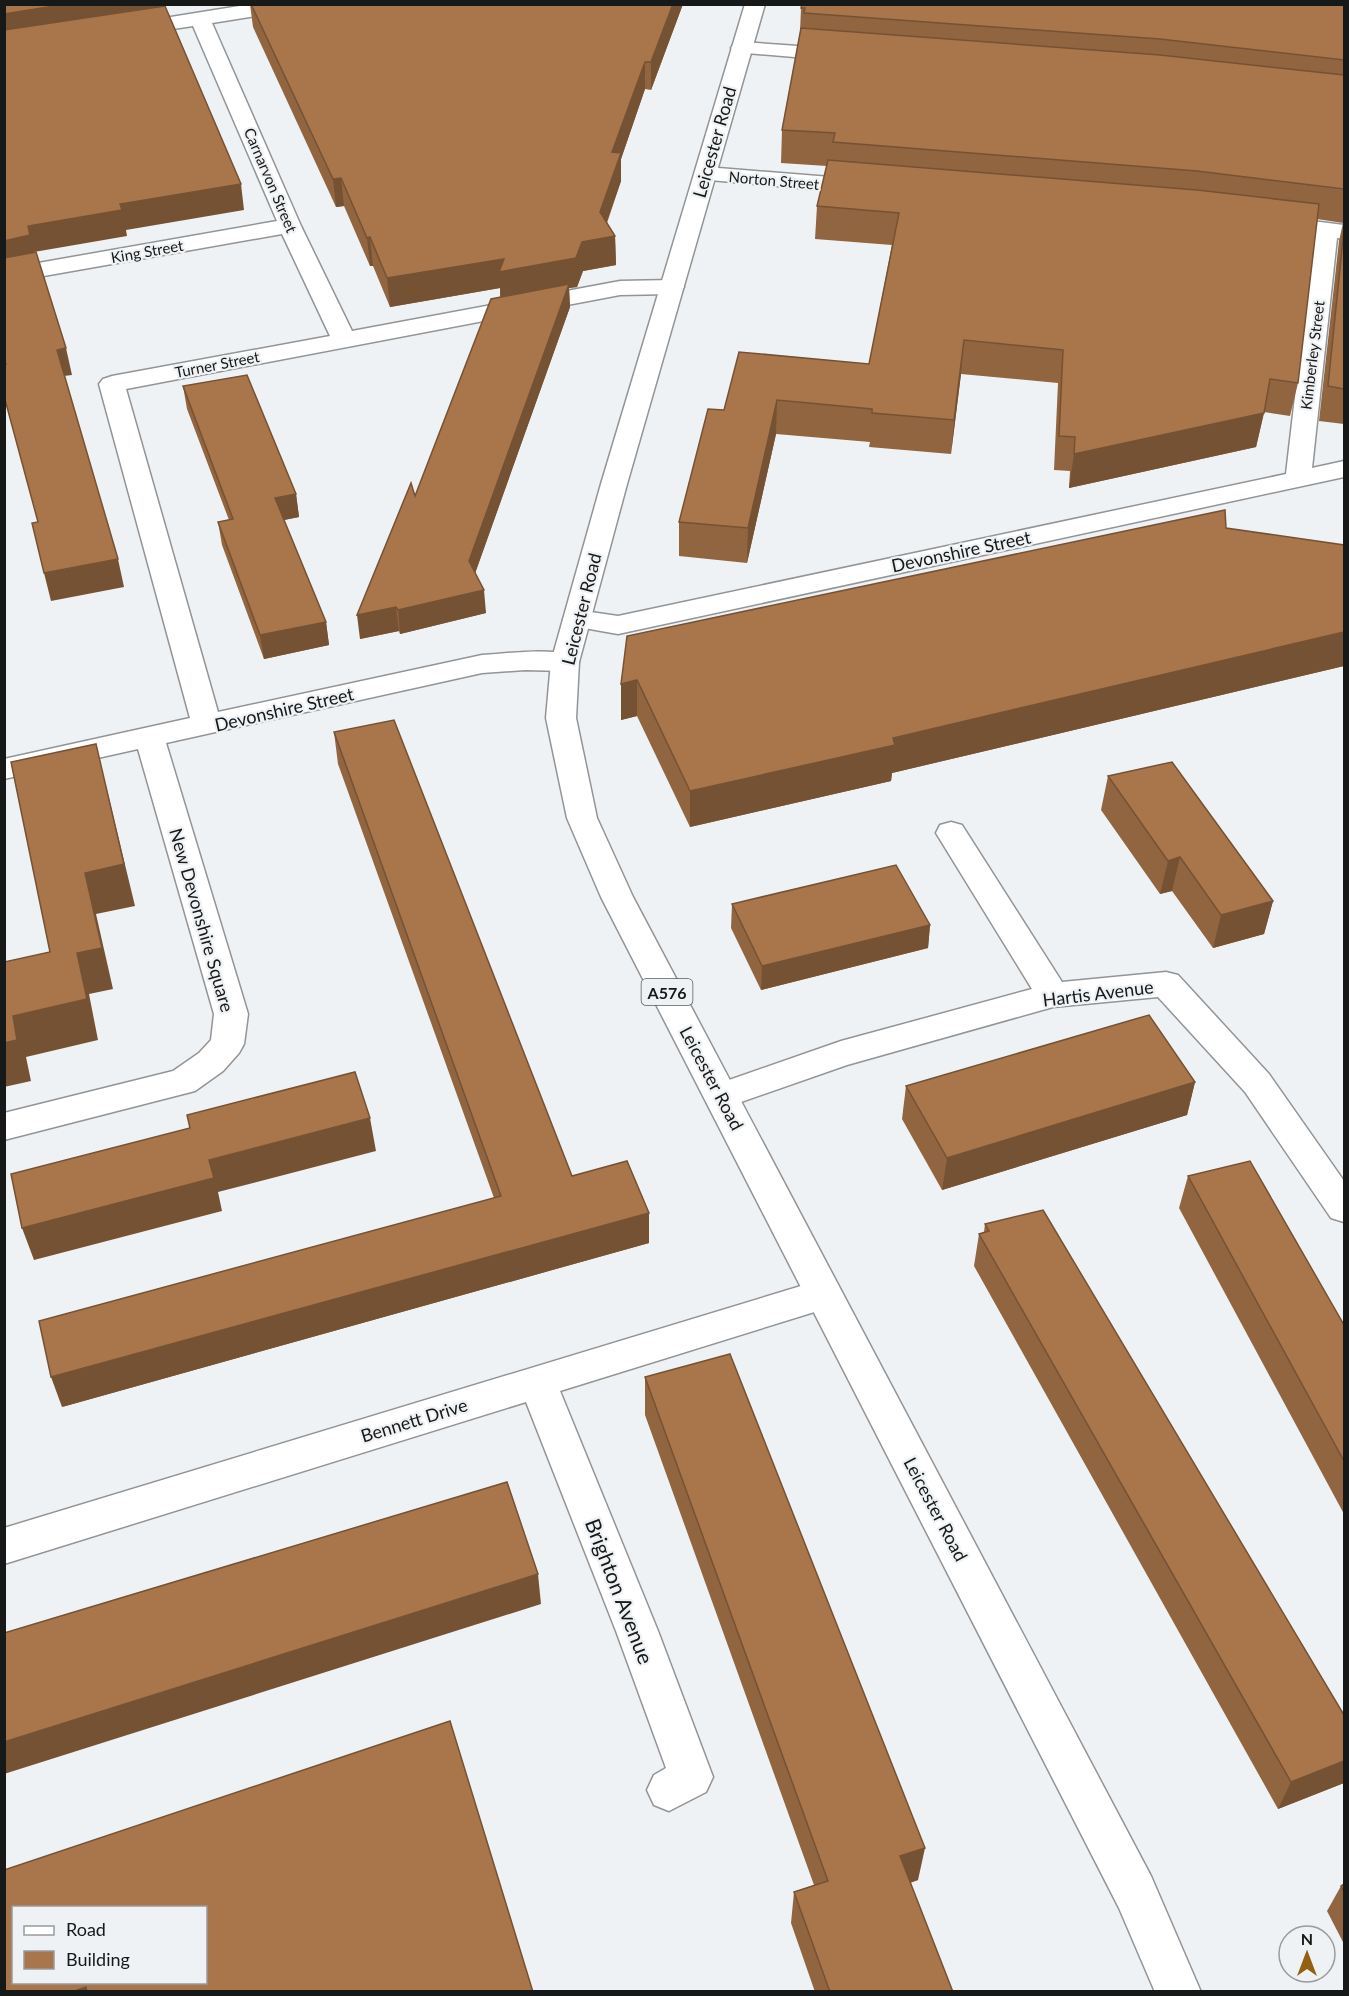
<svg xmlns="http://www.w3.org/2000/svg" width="1349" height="1996" viewBox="0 0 1349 1996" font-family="Lato,sans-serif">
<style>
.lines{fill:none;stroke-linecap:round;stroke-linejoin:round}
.minor-casing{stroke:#929496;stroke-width:3}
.major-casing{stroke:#929496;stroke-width:3}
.minor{fill:#fff;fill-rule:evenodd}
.major{fill:#fff;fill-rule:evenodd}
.wall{fill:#916540}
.shaded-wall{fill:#765234}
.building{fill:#a9754b;stroke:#765234;stroke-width:1.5;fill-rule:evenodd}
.labels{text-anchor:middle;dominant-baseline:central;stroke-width:4.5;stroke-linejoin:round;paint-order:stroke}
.far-street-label{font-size:15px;fill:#171818;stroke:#eff2f4}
.shield{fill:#eff2f4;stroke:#58595a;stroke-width:1.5}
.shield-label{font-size:16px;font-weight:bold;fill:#171818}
.street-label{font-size:18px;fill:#171818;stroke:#eff2f4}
.near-street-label{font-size:21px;fill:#171818;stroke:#eff2f4}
</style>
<rect width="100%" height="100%" fill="#eff2f4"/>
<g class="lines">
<g class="minor-casing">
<g id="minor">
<path d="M252,4H304L301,8L294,10L212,23L301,226L352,331L620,281L672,280L680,282L684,287L680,292L672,294L620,295L126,389L218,712L482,655C512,653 546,648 575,655L579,662L575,669L565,671L525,670L482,673L166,743L248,1014L244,1044L239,1053L223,1071L195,1091L4,1140V1113L173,1071L199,1053L211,1040L214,1014L138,749L4,779V759L190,718L99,384L103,379L112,376L330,336L282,234L4,283V269L277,221L193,26L127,36L120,34L117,30L120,26L127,24Z"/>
<polygon points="741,42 841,49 848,51 851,55 848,59 841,61 734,52 731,48 734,44"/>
<polygon points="706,167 868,180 876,182 879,187 876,192 868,194 698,179 695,174 698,169"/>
<polygon points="1272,216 1344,225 1344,239 1337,238 1312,468 1344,461 1344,477 618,634 567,625 563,619 567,613 577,610 618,616 1286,474 1314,235 1264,228 1261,223 1264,218"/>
<polygon points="951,822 962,825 1062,982 1166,972 1178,975 1269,1074 1344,1181 1344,1222 1331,1218 1245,1092 1158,997 1053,1007 847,1065 721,1109 709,1105 704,1096 709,1087 841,1041 1032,989 936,833 940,825"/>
<polygon points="824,1279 837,1283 842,1294 837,1305 560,1391 658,1631 713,1777 706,1792 669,1811 654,1805 647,1790 654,1775 666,1768 616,1631 526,1402 4,1564 4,1528"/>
</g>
</g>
<g class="major-casing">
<polygon id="major" points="745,4 765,4 627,484 579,662 576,718 597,818 633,897 1151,1876 1201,1992 1155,1992 1119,1908 601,897 567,818 546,718 551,662 601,484"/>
</g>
<use href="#minor" class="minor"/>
<use href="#major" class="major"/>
</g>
<g class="wall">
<polygon points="250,4 683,4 651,90 645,89 621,159 621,181 607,223 615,236 616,265 583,271 577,287 569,288 570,307 475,573 486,613 400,634 399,631 360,639 415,496 500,297 500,288 390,307 373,266 370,266 344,206 336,207 253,27"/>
<polygon points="1344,4 1344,424 1319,421 1339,241 1343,223 1317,219 1298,383 1290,416 1264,412 1256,447 1069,488 1070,471 1054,470 1058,383 961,374 951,454 869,447 870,442 776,434 747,563 679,556 679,522 724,410 869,364 892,245 815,239 817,206 827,166 781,163 782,130 800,32 801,8"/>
<polygon points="183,386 296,494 299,517 284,520 326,622 329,645 264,659 222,545 218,522 229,520 187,409"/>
<polygon points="1226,528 1344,545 1344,666 892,773 891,781 690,827 637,716 621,720 621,684"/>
<polygon points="334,732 572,1176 649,1213 649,1243 62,1407 494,1198 338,764"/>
<polygon points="1108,776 1273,901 1264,934 1213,948 1172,891 1160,894 1101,810"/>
<polygon points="732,904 930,925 928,948 761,990 731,928"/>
<polygon points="1195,1082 1187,1115 942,1190 902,1119 906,1086"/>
<polygon points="1188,1176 1344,1325 1344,1514 1179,1208"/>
<polygon points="985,1224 1344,1715 1344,1783 1278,1809 974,1266 979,1234 984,1232"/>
<polygon points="645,1377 918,1880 910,1883 953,1992 815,1992 791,1923 794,1892 814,1885 645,1415"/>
<polygon points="1344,1884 1344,1944 1327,1911 1341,1886"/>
</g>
<g class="shaded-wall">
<polygon points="67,4 161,4 163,15 4,40 4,14"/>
<polygon points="673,4 683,4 651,90 651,62"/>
<polygon points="645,62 645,89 621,159 621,181 601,238 615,236 616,265 583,271 577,287 569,288 570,307 471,585 469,561 501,301 500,288 390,307 387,278 600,212 612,152"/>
<polygon points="341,178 344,206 336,207 333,179"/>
<polygon points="241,184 244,210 126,230 127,236 34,252 4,268 4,241 28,226 120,204"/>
<polygon points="370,237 373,266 370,266 367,238"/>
<polygon points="964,340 961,374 951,454 954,420"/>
<polygon points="66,348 72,375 64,376 57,350"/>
<polygon points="777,400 776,434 747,563 748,528"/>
<polygon points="1264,413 1256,447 1069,488 1074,454"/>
<polygon points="296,494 299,517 279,521 275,498"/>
<polygon points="118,559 124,587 51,601 44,573"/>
<polygon points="484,590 486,613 400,634 398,610"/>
<polygon points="396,607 399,631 360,639 357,615"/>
<polygon points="326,622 329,645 264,659 260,635"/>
<polygon points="1344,632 1344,666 892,773 891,781 690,827 690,791 893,738"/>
<polygon points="637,680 637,716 621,720 621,684"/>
<polygon points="106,786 135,906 96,914 113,989 89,994 98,1040 26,1057 31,1081 4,1087 4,1043 13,1016 77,953 85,873"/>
<polygon points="1180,857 1172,891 1160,894 1168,861"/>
<polygon points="1273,901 1264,934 1213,948 1221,915"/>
<polygon points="930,925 928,948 761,990 762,966"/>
<polygon points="1195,1082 1187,1115 942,1190 947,1158"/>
<polygon points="370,1118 376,1151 218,1192 222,1211 34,1260 22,1228 209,1160"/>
<polygon points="649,1213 649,1243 62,1407 51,1377"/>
<polygon points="538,1574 541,1604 4,1774 4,1742"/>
<polygon points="1344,1761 1344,1783 1278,1809 1291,1782"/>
<polygon points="925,1848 918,1880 894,1888 900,1856"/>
<polygon points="86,1987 88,1992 72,1992"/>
</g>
<g class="building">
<polygon points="4,4 67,4 4,14"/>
<polygon points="251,4 673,4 651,62 645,62 612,152 621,153 600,212 615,236 582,242 576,258 499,272 504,259 387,278 370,237 367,238 341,178 333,179"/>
<polygon points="802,4 1344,4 1344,60 1160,39 804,13 805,8 801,8"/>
<polygon points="165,6 241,184 120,204 122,210 28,226 30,235 4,241 4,30"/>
<polygon points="801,28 1160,55 1344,75 1344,189 1197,171 833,142 835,133 782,130"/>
<polygon points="828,160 1197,190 1319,204 1298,383 1270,379 1264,413 1074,454 1075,437 1059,436 1063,350 964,340 954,420 872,413 872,409 777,400 748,528 679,522 708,409 724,410 739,352 869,364 899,213 817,206"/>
<polygon points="1344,229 1344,389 1328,386"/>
<polygon points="36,252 66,348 57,350 118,559 44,573 32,523 38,522 4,396 4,365 6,364 4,358 4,258"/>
<polygon points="569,284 469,561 484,590 398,610 396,607 357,615 411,483 415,496 491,299"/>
<polygon points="247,375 296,494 275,498 326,622 260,635 218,522 233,519 183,386"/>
<polygon points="1225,510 1226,528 1344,545 1344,632 893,738 895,745 690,791 637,680 621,684 627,636"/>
<polygon points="394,720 572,1176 627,1161 649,1213 51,1377 39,1321 501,1196 334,732"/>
<polygon points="96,744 124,864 85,873 102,948 77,953 87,999 13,1016 17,1040 4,1043 4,962 50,952 11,762"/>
<polygon points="1172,762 1273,901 1221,915 1180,857 1168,861 1108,776"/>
<polygon points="896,865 930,925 762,966 732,904"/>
<polygon points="1149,1015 1195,1082 947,1158 906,1086"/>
<polygon points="355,1072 370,1118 209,1160 214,1178 22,1228 11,1174 190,1128 187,1115"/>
<polygon points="1250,1161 1344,1325 1344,1461 1188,1176"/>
<polygon points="1043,1210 1344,1715 1344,1761 1291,1782 979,1234 989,1231 985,1224"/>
<polygon points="730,1354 925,1848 900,1856 953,1992 830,1992 794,1892 828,1881 645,1377"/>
<polygon points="507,1482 538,1574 4,1742 4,1633"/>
<path d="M450,1721L533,1992H87L86,1987L72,1992H4V1870ZM14,1908H206V1983H14Z"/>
<polygon points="1344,1884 1344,1892 1341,1886"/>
</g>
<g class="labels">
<g class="far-street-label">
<text transform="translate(271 180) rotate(67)">Carnarvon Street</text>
<text transform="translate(774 180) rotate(5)">Norton Street</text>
<text transform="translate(147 251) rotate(-10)">King Street</text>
<text transform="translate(1312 355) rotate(-83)">Kimberley Street</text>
<text transform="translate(217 364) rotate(-11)">Turner Street</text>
</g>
<rect class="shield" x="641.5" y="979" width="51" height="26" rx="4.5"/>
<g class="shield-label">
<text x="667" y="992">A576</text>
</g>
<g class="street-label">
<text transform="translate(714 142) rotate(-74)">Leicester Road</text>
<text transform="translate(961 551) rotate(-12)">Devonshire Street</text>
<text transform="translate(581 609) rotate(-76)">Leicester Road</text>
<text transform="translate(284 709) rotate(-13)">Devonshire Street</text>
<text transform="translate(202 920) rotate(74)">New Devonshire Square</text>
<text transform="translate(1098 993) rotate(-7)">Hartis Avenue</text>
<text transform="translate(712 1078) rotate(62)">Leicester Road</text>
<text transform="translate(414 1420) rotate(-17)">Bennett Drive</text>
<text transform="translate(936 1509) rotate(62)">Leicester Road</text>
</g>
<g class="near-street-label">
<text transform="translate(620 1591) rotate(69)">Brighton Avenue</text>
</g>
</g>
<rect width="1349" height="1996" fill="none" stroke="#171818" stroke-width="12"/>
<rect x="12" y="1906" width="195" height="78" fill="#eff2f4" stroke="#999b9c" stroke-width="1.5"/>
<rect x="24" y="1926" width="30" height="9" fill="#ffffff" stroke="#999b9c" stroke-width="1.5"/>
<text x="66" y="1936" font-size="18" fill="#171818">Road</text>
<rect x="24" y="1951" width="30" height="18" fill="#a9754b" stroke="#999b9c" stroke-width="1.5"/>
<text x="66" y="1966" font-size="18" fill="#171818">Building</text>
<g transform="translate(1307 1954)"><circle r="28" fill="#eff2f4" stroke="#999b9c" stroke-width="1.5"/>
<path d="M0-4.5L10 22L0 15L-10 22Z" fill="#916010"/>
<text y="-9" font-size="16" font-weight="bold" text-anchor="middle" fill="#171818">N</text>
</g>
</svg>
